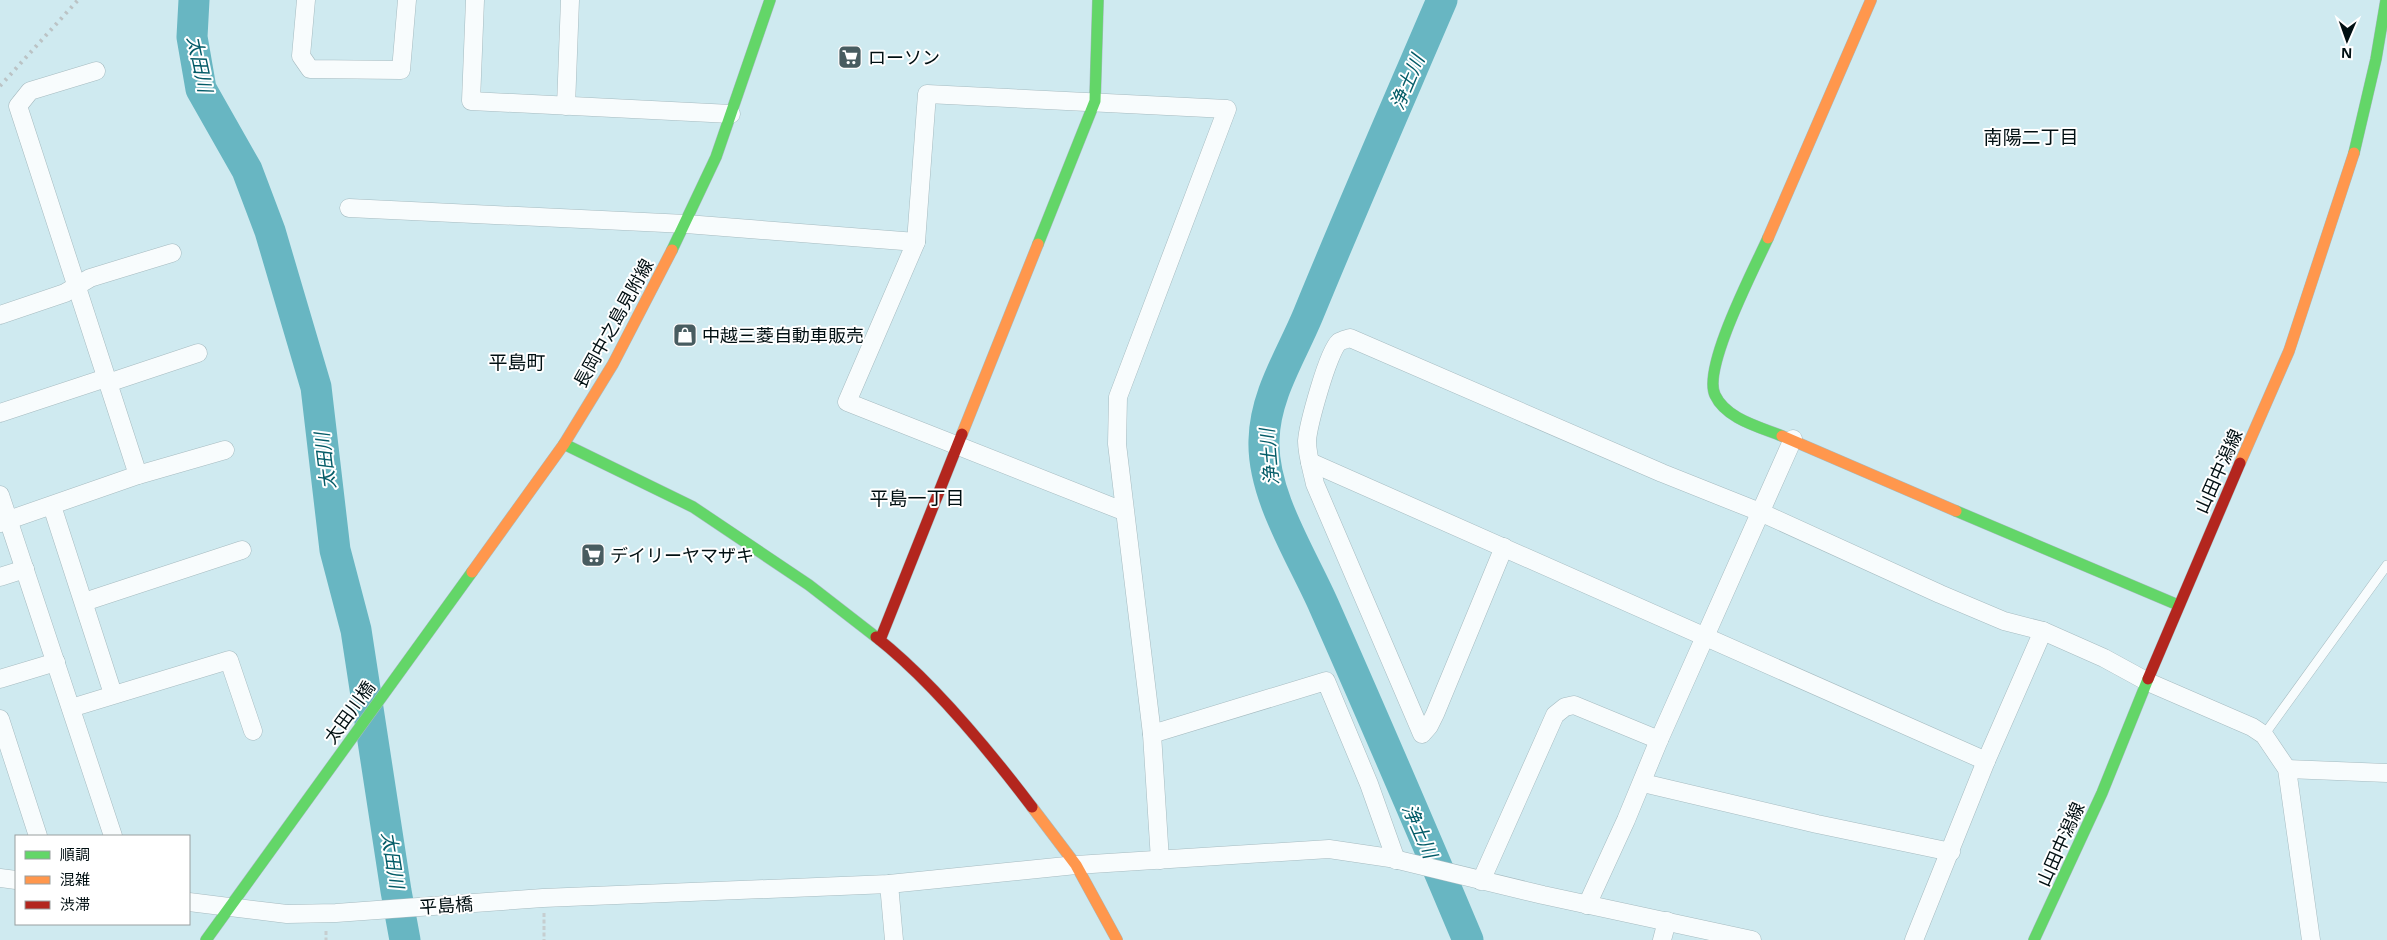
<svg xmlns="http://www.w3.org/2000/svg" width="2387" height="940" viewBox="0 0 2387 940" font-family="'Open Sans','Noto Sans JP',sans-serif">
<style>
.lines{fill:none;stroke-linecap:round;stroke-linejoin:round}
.river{stroke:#68b6c2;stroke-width:31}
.lane-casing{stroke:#a6bbc0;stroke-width:10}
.street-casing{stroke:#a6bbc0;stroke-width:19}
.fast-casing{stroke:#a6bbc0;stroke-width:12}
.slow-casing{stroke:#a6bbc0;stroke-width:12}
.jam-casing{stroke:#a6bbc0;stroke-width:12}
.path{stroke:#c6ced0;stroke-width:3;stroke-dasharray:4 2.5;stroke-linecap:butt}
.lane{stroke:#f8fcfd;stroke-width:9}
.street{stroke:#f8fcfd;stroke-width:18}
.fast{stroke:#63d668;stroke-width:11}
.slow{stroke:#ff974d;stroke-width:11}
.jam{stroke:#b3261e;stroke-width:11}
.rail{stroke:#bbc3c5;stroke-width:4;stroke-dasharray:2.5 5;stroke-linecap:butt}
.labels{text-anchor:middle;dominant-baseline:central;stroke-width:4;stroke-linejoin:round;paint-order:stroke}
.poi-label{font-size:18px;fill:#000f12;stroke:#fff;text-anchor:start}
.street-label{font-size:18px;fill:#000f12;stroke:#fff}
.water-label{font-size:19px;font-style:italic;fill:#035b67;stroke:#fff}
.neighbourhood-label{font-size:19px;fill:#000f12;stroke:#fff}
</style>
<rect width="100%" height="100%" fill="#cfeaf0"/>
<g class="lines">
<g class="river">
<polyline points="194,0 192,37 201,89 247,170 270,231 316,387 335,550 356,630 396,891 405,940"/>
<path d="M1442,0C1397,105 1351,210 1308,315C1291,356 1265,395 1264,440C1262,495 1302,556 1324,606C1373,717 1421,828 1468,940"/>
</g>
<g class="lane-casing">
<polyline id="lane" points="2264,735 2387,565"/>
</g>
<g class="street-casing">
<g id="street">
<polyline points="306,0 301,56 310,69 401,70 407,0"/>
<polyline points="475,0 471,101 731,114"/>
<polyline points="96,71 30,91 18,106 138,475"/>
<polyline points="566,106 570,0"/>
<polyline points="349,208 686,224 916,242"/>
<polyline points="0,315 65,293 90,278 172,253"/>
<polyline points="108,383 198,353"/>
<polyline points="0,413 106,378"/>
<polyline points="1310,462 1986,761"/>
<polyline points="0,495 113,836"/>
<polyline points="52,506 113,694"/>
<polyline points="1123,511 847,402 916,242 927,94 1227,109 1118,397 1117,444 1152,734 1160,860"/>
<polyline points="0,523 138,475 225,450"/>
<path d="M1504,547L1435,714L1429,726L1422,734L1315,484C1312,470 1307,455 1307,441C1308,426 1328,351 1339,342C1342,340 1347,339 1350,338L1662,473L1760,512L1940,594L2004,621L2043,631L2104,658L2148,682L2252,727L2264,735L2287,769L2311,940"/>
<polyline points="0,577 25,569"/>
<polyline points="84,602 242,550"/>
<polyline points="0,679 56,662"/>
<polyline points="71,708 229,660 253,731"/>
<polyline points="0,719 38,836"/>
<polyline points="1152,734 1326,681 1369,784 1396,860"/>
<polyline points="2287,769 2387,773"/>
<polyline points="1643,783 1817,824 1951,852"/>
<polyline points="0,878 16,880"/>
<polyline points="1481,881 1555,715 1565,707 1574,705 1659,740"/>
<polyline points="889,884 894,940"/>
<polyline points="189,902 287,914 336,913 543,898 889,884 1076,865 1329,849 1390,858 1543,895 1752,940"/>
<polyline points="1587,905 1626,820 1659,740 1793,439"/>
<polyline points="1662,940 1667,921"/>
<polyline points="1914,940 1986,761 2043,631"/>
</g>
</g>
<g class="fast-casing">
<g id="fast">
<polyline points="2354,153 2376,59 2386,0"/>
<path d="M1768,238C1755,267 1702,368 1715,395C1726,419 1760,427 1782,436"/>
<polyline points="1038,244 1095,101 1098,0"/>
<polyline points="672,250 716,157 770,0"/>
<polyline points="564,444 693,507 809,585 876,637"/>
<polyline points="1956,511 2178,605"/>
<polyline points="206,940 472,572"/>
<polyline points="2034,940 2102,793 2148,679"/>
</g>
</g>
<g class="slow-casing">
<g id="slow">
<polyline points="1768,238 1871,0"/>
<polyline points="962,434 1038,244"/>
<polyline points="1782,436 1956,511"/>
<polyline points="2240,463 2289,351 2354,153"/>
<polyline points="472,572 564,444 613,364 672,250"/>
<polyline points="1032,807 1076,865 1117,940"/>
</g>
</g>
<g class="jam-casing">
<g id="jam">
<path d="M876,637C932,681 988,749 1032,807"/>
<polyline points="880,640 962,434"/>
<polyline points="2148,679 2240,463"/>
</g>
</g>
<g class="path">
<polyline points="544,913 544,940"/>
<polyline points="326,931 326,940"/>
</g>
<use href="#lane" class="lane"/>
<use href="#street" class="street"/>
<use href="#fast" class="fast"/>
<use href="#slow" class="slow"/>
<use href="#jam" class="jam"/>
<polyline class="rail" points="0,86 78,0"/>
</g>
<defs>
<g id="supermarket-square" transform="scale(1.25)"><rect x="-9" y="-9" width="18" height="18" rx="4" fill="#485c60" stroke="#fff"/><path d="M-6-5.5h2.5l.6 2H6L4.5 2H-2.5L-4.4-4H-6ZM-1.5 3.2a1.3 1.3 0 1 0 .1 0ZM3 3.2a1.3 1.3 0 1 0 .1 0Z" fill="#fff"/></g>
<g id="shop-square" transform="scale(1.25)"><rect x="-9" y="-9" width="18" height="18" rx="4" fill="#485c60" stroke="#fff"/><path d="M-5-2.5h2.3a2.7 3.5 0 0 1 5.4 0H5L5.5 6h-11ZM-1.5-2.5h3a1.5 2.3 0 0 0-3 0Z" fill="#fff"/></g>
</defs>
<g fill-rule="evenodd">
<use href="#supermarket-square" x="850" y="57"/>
<use href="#shop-square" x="685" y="335"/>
<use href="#supermarket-square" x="593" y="555"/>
</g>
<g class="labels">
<g class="poi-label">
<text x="868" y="57">ローソン</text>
<text x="702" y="335">中越三菱自動車販売</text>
<text x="610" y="555">デイリーヤマザキ</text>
</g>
<g class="street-label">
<text transform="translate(613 323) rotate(-61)">長岡中之島見附線</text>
<text transform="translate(2218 471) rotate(-66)">山田中潟線</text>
<text transform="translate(349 712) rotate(-54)">太田川橋</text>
<text transform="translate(2060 844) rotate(-66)">山田中潟線</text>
<text transform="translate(446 905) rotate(-4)">平島橋</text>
</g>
<g class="water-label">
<text transform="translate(200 64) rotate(78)">太田川</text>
<text transform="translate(1407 82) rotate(-67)">浄土川</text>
<text transform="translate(1269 457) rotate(-95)">浄土川</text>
<text transform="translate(325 461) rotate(-97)">太田川</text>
<text transform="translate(1420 831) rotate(66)">浄土川</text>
<text transform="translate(393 860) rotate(81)">太田川</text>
</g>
<g class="neighbourhood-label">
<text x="2031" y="137">南陽二丁目</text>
<text x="517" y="362">平島町</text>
<text x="917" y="498">平島一丁目</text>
</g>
</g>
<rect x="15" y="835" width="175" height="90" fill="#ffffff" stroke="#999fa0"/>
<rect x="25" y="851" width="25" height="8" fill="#63d668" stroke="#999fa0"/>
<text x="60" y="860" font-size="15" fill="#000f12">順調</text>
<rect x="25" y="876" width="25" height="8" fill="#ff974d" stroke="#999fa0"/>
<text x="60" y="885" font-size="15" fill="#000f12">混雑</text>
<rect x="25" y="901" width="25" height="8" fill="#b3261e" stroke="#999fa0"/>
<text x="60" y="910" font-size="15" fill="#000f12">渋滞</text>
<g transform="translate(2347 40) rotate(182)" stroke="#ffffff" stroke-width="4" paint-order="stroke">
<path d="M0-4L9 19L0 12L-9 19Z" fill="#000f12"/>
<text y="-8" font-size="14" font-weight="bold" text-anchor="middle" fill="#000f12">N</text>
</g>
</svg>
